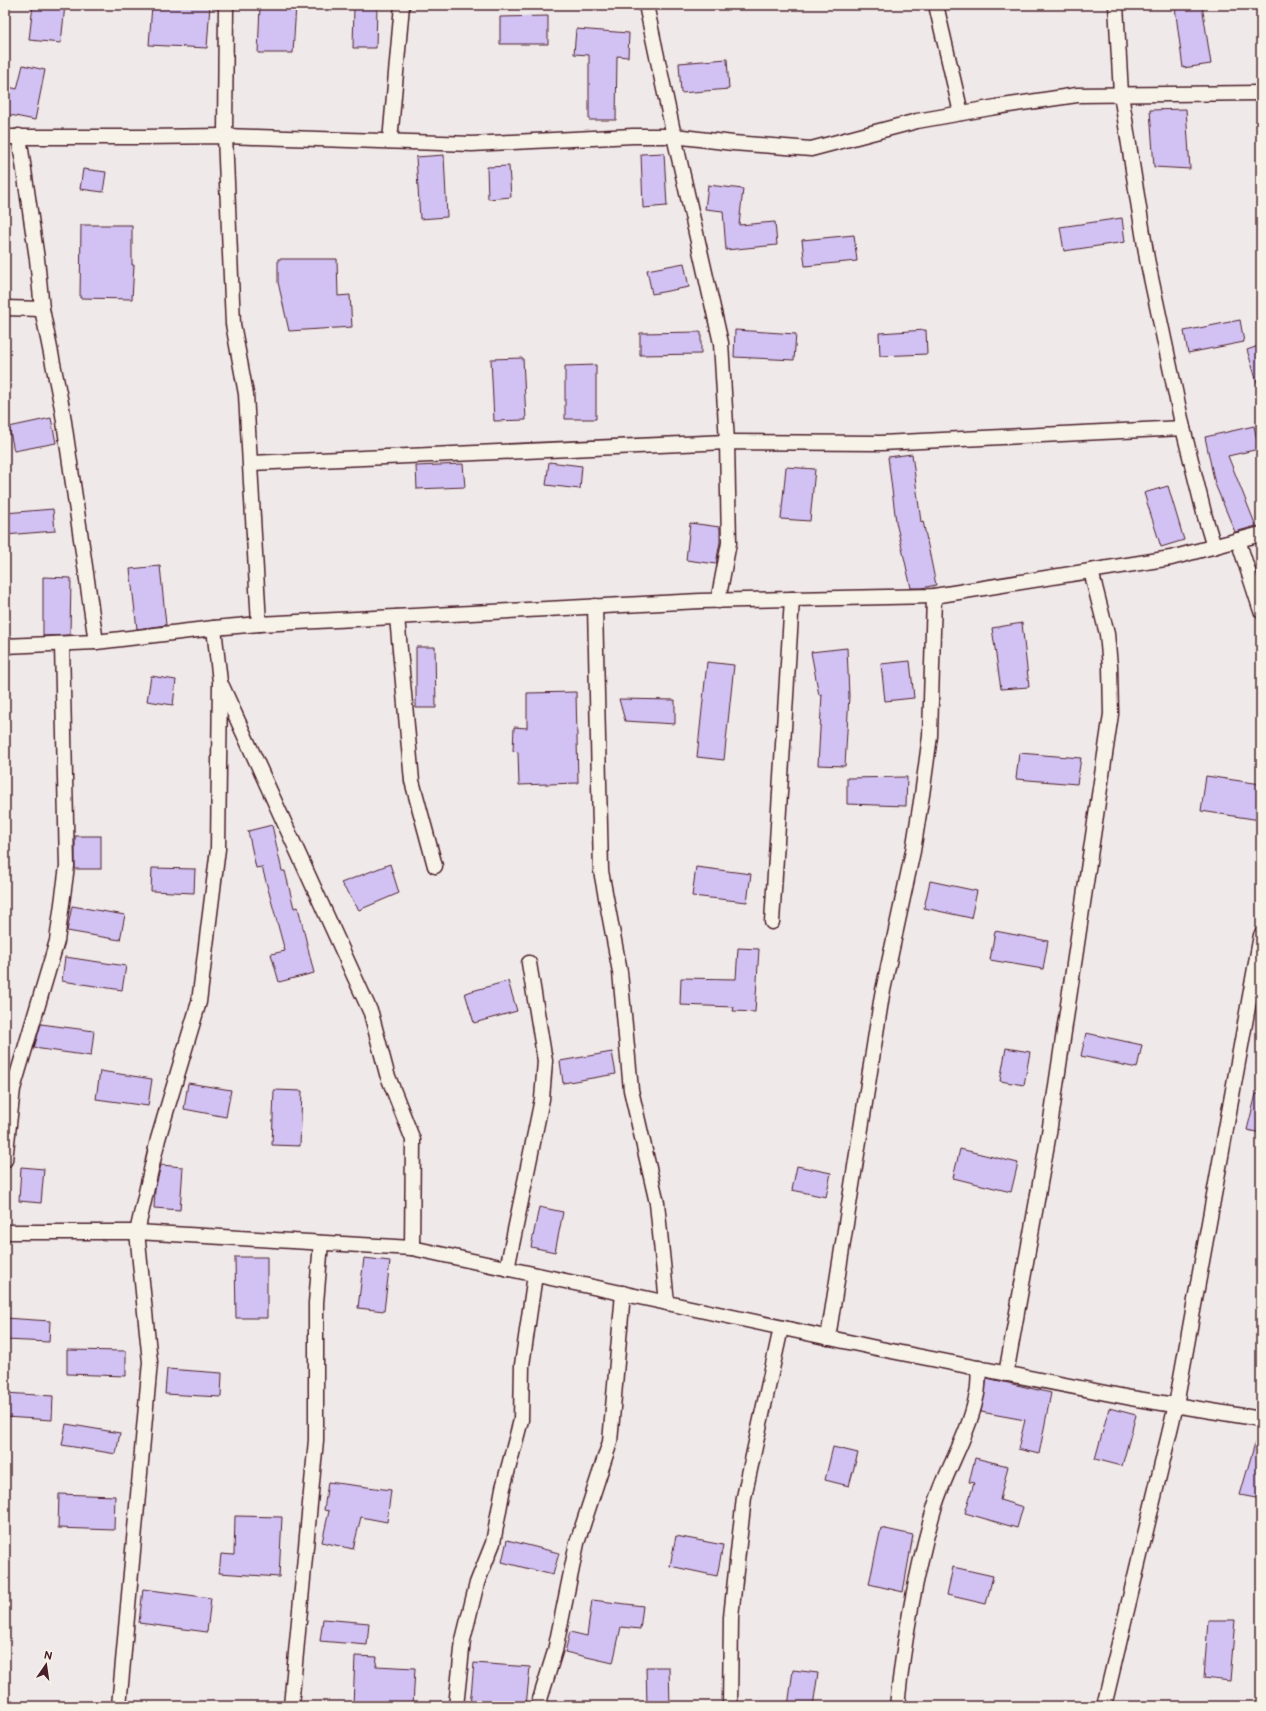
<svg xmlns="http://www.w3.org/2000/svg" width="1266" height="1711" viewBox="0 0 1266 1711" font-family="'Balsamiq Sans',sans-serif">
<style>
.building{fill:#d2c2f3;stroke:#4a1f2b}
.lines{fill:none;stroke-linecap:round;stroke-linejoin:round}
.street-casing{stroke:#4a1f2b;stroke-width:17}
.street{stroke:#f7f3e8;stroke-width:14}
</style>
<rect width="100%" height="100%" fill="#f0e9ea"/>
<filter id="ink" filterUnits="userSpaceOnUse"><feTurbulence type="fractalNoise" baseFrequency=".025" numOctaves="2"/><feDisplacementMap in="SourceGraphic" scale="8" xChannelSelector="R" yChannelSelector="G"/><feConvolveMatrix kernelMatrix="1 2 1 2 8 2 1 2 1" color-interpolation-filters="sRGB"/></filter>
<g filter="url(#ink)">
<g class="building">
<polygon points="33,5 65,5 61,43 29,40"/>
<polygon points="152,5 210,5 207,48 149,45"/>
<polygon points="260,5 296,5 293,53 258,53"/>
<polygon points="354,5 377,5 376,48 353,48"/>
<polygon points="1189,5 1202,5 1211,64 1183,68 1175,7"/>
<polygon points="548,16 548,44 500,44 500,17"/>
<polygon points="576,29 629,33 628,57 617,56 616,120 589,120 589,55 574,54"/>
<polygon points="727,59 729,89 681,93 679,63"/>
<polygon points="23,65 45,70 35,120 5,114 5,86 17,89"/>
<polygon points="1186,109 1190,169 1154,167 1150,110"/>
<polygon points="664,153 667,206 643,208 641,154"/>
<polygon points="444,155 447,217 420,219 416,157"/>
<polygon points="509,166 511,197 488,199 487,167"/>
<polygon points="83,169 106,172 103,192 80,189"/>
<polygon points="708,185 743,189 739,225 775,222 777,245 726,250 723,211 705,209"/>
<polygon points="1122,218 1125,242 1064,251 1060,227"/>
<polygon points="81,225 132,225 132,265 134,265 132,299 80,298"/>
<polygon points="854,235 857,261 805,266 802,240"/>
<polygon points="278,259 337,259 338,296 350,295 352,327 289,331 278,282"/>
<polygon points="684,263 689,287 652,294 647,270"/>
<polygon points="1240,320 1244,342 1188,353 1184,331"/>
<polygon points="735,330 796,334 794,360 734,357"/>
<polygon points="926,330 927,354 880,356 879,333"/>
<polygon points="701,332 701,354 640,355 640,333"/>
<polygon points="1261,345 1261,384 1258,385 1247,350"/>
<polygon points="523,358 526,420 494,421 491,359"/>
<polygon points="596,365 596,419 565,419 565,366"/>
<polygon points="51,418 56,443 14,451 9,427"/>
<polygon points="1254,426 1259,449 1228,456 1256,526 1235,532 1215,484 1205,437"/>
<polygon points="912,454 921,522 923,521 936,585 922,588 911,588 896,522 888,457"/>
<polygon points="549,462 582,466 580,489 546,485"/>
<polygon points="463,464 465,487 417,489 416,466"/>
<polygon points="786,467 815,469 810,521 781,519"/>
<polygon points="1168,486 1184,540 1161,547 1144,493"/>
<polygon points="53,509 55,531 5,535 5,513"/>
<polygon points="690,523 720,527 720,542 716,564 686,560"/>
<polygon points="160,566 166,625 137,629 130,569"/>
<polygon points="43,577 71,578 70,635 43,636"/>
<polygon points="1022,623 1029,687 1001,689 992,628"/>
<polygon points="416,647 435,647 436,708 416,708"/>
<polygon points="847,648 849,696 845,766 818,765 822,694 819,695 811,652"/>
<polygon points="910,661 914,698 885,701 881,664"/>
<polygon points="707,662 734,665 724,760 697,757"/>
<polygon points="151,676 176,680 173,705 147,701"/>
<polygon points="576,692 578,783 519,785 518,752 513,751 514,727 527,728 527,693"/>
<polygon points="619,699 675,700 675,724 625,721"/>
<polygon points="1019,753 1081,758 1077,784 1016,779"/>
<polygon points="1206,776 1261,784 1260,820 1201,811"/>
<polygon points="907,777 906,806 847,804 847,778"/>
<polygon points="272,825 282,871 285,871 294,908 298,907 314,973 279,982 271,954 285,951 262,867 256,868 248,831"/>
<rect x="75" y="836" width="26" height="33"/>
<polygon points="390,864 399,893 359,910 341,883"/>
<polygon points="696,867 751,874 747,902 692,896"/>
<polygon points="152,868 195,869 194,893 151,891"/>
<polygon points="930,881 977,891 971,918 924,908"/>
<polygon points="72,906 125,915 120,940 67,931"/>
<polygon points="995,931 1048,941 1043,969 990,960"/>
<polygon points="738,948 759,949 755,1012 733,1011 734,1007 680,1005 681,978 736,979"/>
<polygon points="65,957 126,966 122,990 62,981"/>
<polygon points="508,981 517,1011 474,1023 465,993"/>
<polygon points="41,1024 94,1031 91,1056 34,1048"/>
<polygon points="1086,1033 1142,1045 1137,1068 1081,1056"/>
<polygon points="1006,1048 1030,1052 1024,1085 1000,1081"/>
<polygon points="612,1052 616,1074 563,1083 560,1061"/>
<polygon points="100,1071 152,1079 148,1106 96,1099"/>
<polygon points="188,1083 231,1090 226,1117 184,1109"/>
<polygon points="274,1090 302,1091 300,1146 272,1145"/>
<polygon points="1256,1094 1261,1094 1261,1133 1247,1130"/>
<polygon points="960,1149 1018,1163 1011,1192 953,1178"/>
<polygon points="161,1165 183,1167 180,1210 154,1208 155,1190"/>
<polygon points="797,1166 831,1173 826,1197 792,1190"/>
<polygon points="21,1167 44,1169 41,1203 19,1201"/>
<polygon points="539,1207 563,1212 555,1252 531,1247"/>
<polygon points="235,1257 267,1257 267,1318 236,1318"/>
<polygon points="364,1258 390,1261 384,1311 358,1308"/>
<polygon points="5,1318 50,1321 49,1342 5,1340"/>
<polygon points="67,1350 126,1351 126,1376 67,1374"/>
<polygon points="167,1369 222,1373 221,1397 165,1394"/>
<polygon points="987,1378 1051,1393 1039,1454 1018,1449 1025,1420 981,1412"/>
<polygon points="5,1393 53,1396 52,1420 5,1417"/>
<polygon points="1109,1408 1136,1415 1122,1466 1095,1459"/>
<polygon points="66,1424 120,1433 116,1454 62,1445"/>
<polygon points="1257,1436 1261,1436 1261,1499 1240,1495"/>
<polygon points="833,1447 858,1453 849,1486 825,1480"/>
<polygon points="975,1458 1008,1466 1000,1500 1023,1507 1017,1528 965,1513 974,1483 969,1482"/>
<polygon points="328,1482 391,1490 387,1522 361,1517 353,1549 322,1542 329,1511 324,1510"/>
<polygon points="59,1494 115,1496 114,1530 58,1528"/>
<polygon points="235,1516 282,1517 279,1577 219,1573 221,1554 234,1555"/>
<polygon points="881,1528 913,1535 903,1592 869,1584"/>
<polygon points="676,1536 723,1545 717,1576 670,1566"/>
<polygon points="507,1540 559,1553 553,1575 502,1562"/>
<polygon points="953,1567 993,1576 986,1604 947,1595"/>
<polygon points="143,1589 211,1598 207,1632 139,1623"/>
<polygon points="592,1600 643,1606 640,1629 621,1627 613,1663 565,1652 570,1632 587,1636"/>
<polygon points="323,1619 369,1623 367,1645 320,1641"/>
<polygon points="1208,1620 1235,1620 1230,1681 1204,1678"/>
<polygon points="355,1656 377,1657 376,1666 415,1668 413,1706 353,1706"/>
<polygon points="474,1663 530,1667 526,1706 470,1706"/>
<polygon points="646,1667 669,1667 670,1706 647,1706"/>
<polygon points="793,1670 818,1673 813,1706 788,1706"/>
</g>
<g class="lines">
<g class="street-casing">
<g id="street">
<polyline points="226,5 225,136 233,324 246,394 259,624"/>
<polyline points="646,5 674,136 721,343 727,442 729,543 718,601"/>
<polyline points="936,5 961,113"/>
<polyline points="1116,5 1121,94 1147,259 1183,428 1205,517 1214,547"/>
<polyline points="19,136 37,259 42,309 62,408 96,642"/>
<polyline points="5,137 144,137 225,136 472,144 633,136 674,136 733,143 811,149 917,121 996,107 1077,95 1261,93"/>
<polyline points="390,141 402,5"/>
<polyline points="5,308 42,309"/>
<polyline points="251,463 727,442 881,443 1183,428"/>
<polyline points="1238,540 1261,611"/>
<polyline points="595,606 601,871 620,972 631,1090 657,1203 667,1303"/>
<polyline points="397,617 412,781 435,866"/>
<polyline points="5,646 96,642 214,628 259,624 700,601 934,596 1171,558 1261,534"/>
<polyline points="222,686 371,1013 387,1074 413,1140 412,1248"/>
<polyline points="772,922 792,599"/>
<polyline points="5,1160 13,1089 57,941 67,866 62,645"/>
<polyline points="5,1232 137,1232 412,1248 881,1349 1131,1398 1261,1419"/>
<polyline points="507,1269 542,1099 545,1061 529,963"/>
<polyline points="828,1338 882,995 913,851 922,795 930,736 934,596"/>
<polyline points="1006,1374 1049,1133 1111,714 1110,666 1107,634 1091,571"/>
<polyline points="119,1706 150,1362 137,1232 158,1139 199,1002 218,849 220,682 214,628"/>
<polyline points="291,1706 316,1440 316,1303 321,1243"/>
<polyline points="456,1706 463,1640 477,1583 493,1543 503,1488 521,1420 522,1365 535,1275"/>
<polyline points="538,1706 555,1651 577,1543 610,1442 623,1293"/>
<polyline points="730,1706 731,1617 744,1497 781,1328"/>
<path d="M897,1706C904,1638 915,1575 934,1509C945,1471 968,1437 976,1398C979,1389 978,1378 979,1368"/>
<polyline points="1104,1706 1176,1405 1261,935"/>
</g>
</g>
<use href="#street" class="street"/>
</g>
</g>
<rect width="1266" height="1711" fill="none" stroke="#f7f3e8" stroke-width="20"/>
<rect x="10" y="10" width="1246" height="1691" fill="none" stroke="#4a1f2b" stroke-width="1.5" filter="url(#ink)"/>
<g transform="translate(46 1665) rotate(13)" stroke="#f7f3e8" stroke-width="3" paint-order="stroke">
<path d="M0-3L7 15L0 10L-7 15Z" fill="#4a1f2b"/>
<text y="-6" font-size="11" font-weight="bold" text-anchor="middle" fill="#4a1f2b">N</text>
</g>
</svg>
